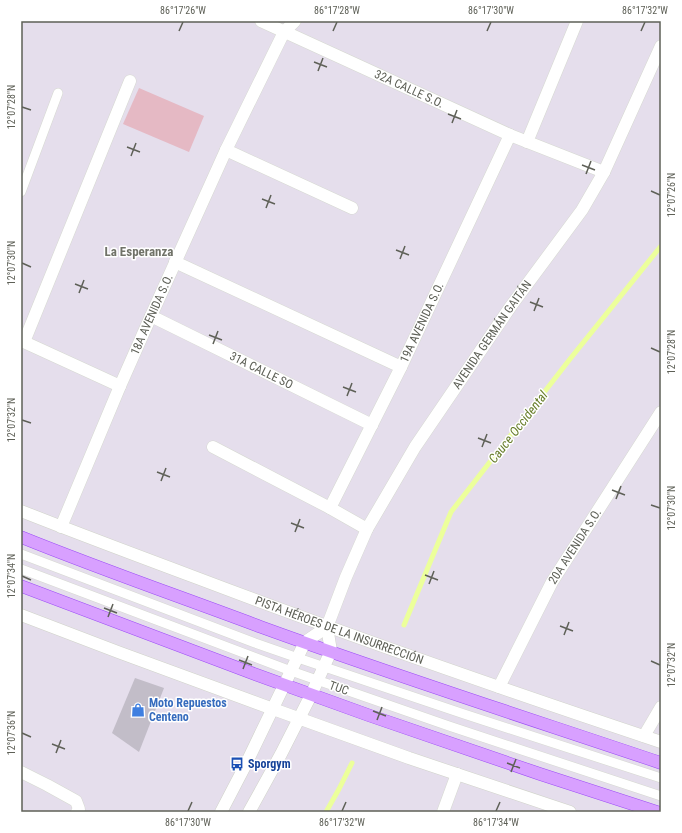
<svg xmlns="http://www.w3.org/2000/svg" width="682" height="833" viewBox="0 0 682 833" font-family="'Roboto Condensed',sans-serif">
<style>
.green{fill:#e5b9c4}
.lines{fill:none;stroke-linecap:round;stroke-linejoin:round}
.stream{stroke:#ecff9b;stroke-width:5}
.building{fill:#c2bdc8}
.lane-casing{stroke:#d6d9d1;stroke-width:10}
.street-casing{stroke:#d6d9d1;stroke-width:13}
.secondary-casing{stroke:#d0d3c9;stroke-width:13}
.primary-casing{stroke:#9c4df6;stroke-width:13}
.lane{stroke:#fff;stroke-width:9}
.street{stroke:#fff;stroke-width:12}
.secondary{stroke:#fff;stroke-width:12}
.primary{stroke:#d8a0ff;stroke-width:12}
.ticks{fill:none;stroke:#5e6057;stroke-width:1.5}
.labels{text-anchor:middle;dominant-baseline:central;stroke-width:3;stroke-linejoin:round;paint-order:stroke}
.street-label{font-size:12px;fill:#5e6057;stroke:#fff}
.shop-label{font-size:12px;font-weight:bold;fill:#366cbe;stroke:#fff;text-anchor:start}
.transit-label{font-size:12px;font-weight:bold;fill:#164399;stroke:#fff;text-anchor:start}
.neighbourhood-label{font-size:13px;font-weight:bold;fill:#707268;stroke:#fff}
.water-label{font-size:13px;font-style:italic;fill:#677d2a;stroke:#fff}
.neatline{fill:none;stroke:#5e6057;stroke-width:1.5}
.ticks-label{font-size:10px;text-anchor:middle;fill:#5e6057}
</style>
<rect width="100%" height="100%" fill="#e5deec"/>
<polygon class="green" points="139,88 204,116 189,152 123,124"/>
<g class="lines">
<g class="stream">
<polyline points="404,625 451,512 570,359 661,246"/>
<polyline points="326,812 339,789 352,763"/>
</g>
</g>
<polygon class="building" points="135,678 164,688 139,752 112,733"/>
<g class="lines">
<g class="lane-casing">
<g id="lane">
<polyline points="21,192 58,93"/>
<polyline points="21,554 255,643 298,658 464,714 661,778"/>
<polyline points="21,569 291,671 449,726 661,796"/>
</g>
</g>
<g class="street-casing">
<g id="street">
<path id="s1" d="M261,21L510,135L604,172"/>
<polyline points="527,142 577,21"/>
<polyline points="226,150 352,208"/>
<polyline points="175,262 401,367"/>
<path id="s2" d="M151,316L372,425"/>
<polyline points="120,386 24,342 130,81"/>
<polyline points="213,447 330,508 367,529"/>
<path id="s3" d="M330,508L401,367L510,135"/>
<path id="s4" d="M61,527L120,386L151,316L226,150L284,32L295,21"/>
<path id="s5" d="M327,627L346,577L367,529L415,447L511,306L582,210L604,172L661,46"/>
<path id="s6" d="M499,687L552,582L661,412"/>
<polyline points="644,736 661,707"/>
<polyline points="21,772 47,785 76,801 79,809 77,812"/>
<polyline points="443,812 457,774"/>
</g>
</g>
<g class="secondary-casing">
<g id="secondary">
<path id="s7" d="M21,511C79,534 138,556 197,578C350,636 505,690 661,742"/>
<polyline points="21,615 118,652 273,709 409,758 570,812"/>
<polyline points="221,812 245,766 305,642 327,627"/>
<polyline points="249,812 281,754 311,695 331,651 327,627"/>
</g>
</g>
<g class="primary-casing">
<g id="primary">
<path d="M21,537C100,569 181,597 261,627C393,675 527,718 661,763"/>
<polyline points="21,586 249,672 368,715 540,774 657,812"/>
</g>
</g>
<use href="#lane" class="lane"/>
<use href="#street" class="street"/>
<use href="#secondary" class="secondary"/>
<use href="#primary" class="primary"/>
</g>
<path class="ticks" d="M179,31L183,22M333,31L337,22M487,31L491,22M641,31L645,22M314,62L327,67M318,71L323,58M22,107L31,110M448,114L461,119M452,123L457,110M127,147L140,152M131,156L136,143M582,165L595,170M586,174L591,161M651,191L660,195M262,199L275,204M266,208L271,195M396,250L409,255M400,259L405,246M22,263L31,267M75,284L88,289M79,293L84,280M530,302L543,307M534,311L539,298M209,335L222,340M213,344L218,331M651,348L660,352M343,387L356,392M347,396L352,383M22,420L31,423M478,438L491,443M482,447L487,434M157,472L170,477M161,481L166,468M612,490L625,495M616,499L621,486M651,505L660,508M291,523L304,528M295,532L300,519M425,575L438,580M22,576L31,580M429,584L434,571M104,608L117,613M108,617L113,604M560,626L573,631M564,635L569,622M239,660L252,665M651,661L660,665M243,669L248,656M373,711L386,716M377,720L382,707M22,733L31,737M52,744L65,749M56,753L61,740M507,763L520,768M511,772L516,759M188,811L192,802M342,811L346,802M496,811L500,802"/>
<defs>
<g id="shop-bare" transform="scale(1.08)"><path d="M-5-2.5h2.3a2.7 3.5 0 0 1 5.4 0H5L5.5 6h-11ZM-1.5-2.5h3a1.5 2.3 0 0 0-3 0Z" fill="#3f7fe0" stroke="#fff" stroke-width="2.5" paint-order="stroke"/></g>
<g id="bus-bare" transform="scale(1.08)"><path d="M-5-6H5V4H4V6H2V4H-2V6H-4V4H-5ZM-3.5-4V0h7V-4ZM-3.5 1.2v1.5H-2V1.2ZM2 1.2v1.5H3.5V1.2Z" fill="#1a4fb4" stroke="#fff" stroke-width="2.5" paint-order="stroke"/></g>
</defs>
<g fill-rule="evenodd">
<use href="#shop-bare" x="138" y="710"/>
<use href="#bus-bare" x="237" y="764"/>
</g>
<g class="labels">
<g class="street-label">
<text stroke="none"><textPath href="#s1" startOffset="163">32A CALLE S.O.</textPath></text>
<text stroke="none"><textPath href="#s4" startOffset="231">18A AVENIDA S.O.</textPath></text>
<text stroke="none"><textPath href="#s3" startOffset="207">19A AVENIDA S.O.</textPath></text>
<text stroke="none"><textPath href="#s5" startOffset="337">AVENIDA GERMÁN GAITÁN</textPath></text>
<text stroke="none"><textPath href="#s2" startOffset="123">31A CALLE SO</textPath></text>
<text stroke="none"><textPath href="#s6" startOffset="160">20A AVENIDA S.O.</textPath></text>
<text stroke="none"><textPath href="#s7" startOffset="340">PISTA HÉROES DE LA INSURRECCIÓN</textPath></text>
<text transform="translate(339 688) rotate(20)">TUC</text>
</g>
<g class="shop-label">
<text x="149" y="703">Moto Repuestos<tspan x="149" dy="14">Centeno</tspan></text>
</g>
<g class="transit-label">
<text x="248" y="764">Sporgym</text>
</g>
<g class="neighbourhood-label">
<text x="139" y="251">La Esperanza</text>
</g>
<g class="water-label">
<text transform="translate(518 427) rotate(-52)">Cauce Occidental</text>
</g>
</g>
<rect width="682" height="833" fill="none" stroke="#ffffff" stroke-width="44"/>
<rect x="22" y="22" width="638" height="789" class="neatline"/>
<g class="ticks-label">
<text x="183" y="14">86°17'26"W</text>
<text x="337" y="14">86°17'28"W</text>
<text x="491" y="14">86°17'30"W</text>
<text x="645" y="14">86°17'32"W</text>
<text transform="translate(11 107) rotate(-90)" y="4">12°07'28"N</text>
<text transform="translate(671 195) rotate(-90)" y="4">12°07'26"N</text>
<text transform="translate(11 263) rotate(-90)" y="4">12°07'30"N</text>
<text transform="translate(671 352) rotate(-90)" y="4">12°07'28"N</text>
<text transform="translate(11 420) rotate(-90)" y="4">12°07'32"N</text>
<text transform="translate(671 508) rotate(-90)" y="4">12°07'30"N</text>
<text transform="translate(11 576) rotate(-90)" y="4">12°07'34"N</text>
<text transform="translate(671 665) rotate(-90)" y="4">12°07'32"N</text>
<text transform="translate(11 733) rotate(-90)" y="4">12°07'36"N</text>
<text x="188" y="826">86°17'30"W</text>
<text x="342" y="826">86°17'32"W</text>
<text x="496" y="826">86°17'34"W</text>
</g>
</svg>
